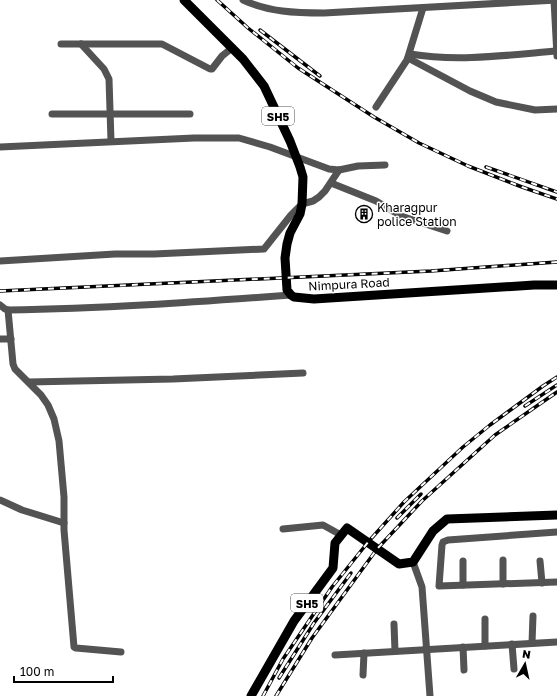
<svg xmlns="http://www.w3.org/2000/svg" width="557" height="696" viewBox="0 0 557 696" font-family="'Golos Text',sans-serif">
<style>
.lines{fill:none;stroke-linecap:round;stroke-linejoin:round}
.minor{stroke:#535353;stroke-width:7}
.major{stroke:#000;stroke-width:9}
.rail-casing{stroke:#000;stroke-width:3.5}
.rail{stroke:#fff;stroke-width:2;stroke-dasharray:6;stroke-linecap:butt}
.labels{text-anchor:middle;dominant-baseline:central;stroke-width:3;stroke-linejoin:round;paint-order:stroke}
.shield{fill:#fff;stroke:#4c4c4c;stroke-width:1}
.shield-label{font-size:11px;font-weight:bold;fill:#000}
.poi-label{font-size:12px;fill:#000;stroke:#fff;text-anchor:start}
.street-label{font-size:12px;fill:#000;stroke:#fff}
</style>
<rect width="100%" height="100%" fill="#fff"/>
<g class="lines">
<g class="minor">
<path d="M243,0C269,12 295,13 324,13L557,0"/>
<polyline points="554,0 557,56"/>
<polyline points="61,44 162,44 210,69 212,69 222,56 232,48"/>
<polyline points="81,44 104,69 109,79 111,141"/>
<path d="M410,54C458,62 509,55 557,51"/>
<polyline points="408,58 470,91 496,102 535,110 557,109"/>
<polyline points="376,107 407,60 423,8"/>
<polyline points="52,114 190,114"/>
<polyline points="0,147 194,138 239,138 270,147 329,169 339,170 358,166 385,165"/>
<polyline points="331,183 376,201 401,216 447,231"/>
<polyline points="0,261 115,254 154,254 264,249 291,215 302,204 313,201 319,197 325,191 339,170"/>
<path d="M0,305L5,309L8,310C102,309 196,302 291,295"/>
<polyline points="8,310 13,364 15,369 41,395 48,405 54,419 59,441 64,497 64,530 74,647 76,648 121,652"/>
<polyline points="0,339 11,339"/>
<polyline points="29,382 173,379 303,373"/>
<polyline points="0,500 22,510 64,523"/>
<polyline points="283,529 323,525 341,535"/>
<polyline points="557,532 448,540 443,542 442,545 439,586 557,582"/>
<polyline points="503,560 503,584"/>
<polyline points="540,561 542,583"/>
<polyline points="413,562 422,587 430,696"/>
<polyline points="463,585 463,561"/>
<polyline points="394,624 395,651"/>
<polyline points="532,643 533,616"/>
<polyline points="512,644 514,669"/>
<polyline points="485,646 485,619"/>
<polyline points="463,647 464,670"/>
<polyline points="335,655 557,642"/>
<polyline points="363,675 364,653"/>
</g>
<g class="major">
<polyline points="184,0 243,59 264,86 290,141 300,167 303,177 302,204 300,214 290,233 287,244 285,258 287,290 291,295 294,297 314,299 534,285 557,285"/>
<polyline points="251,696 294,621 333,568 335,543 347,528 399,564 413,562 433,531 447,519 557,515"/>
</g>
<g class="rail-casing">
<g id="rail">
<polyline points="217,0 248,28 298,68 374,117 419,143 468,166 522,187 557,199"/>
<polyline points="260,30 320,76"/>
<polyline points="486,167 557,192"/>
<polyline points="0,291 431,271 557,262"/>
<polyline points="525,406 557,385"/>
<polyline points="397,518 421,494"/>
<polyline points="279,678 314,623 351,573"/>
<polyline points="263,696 283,659 332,587 369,541 404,502 463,447 490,425 543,386 557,377"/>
<polyline points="276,696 312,638 377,549 422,501 495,435 557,392"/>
</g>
</g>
<use href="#rail" class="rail"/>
</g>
<defs>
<g id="building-ring" transform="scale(0.9)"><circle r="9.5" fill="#fff" stroke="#000" stroke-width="1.5"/><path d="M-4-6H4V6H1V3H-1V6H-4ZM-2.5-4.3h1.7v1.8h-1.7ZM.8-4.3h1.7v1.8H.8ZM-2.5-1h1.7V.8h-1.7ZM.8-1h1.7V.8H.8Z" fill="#000"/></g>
</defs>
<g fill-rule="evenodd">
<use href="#building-ring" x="364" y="214"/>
</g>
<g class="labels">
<g class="shield">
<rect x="262" y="107" width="32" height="18" rx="3"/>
<rect x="291" y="594" width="32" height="18" rx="3"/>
</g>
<g class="shield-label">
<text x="278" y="116">SH5</text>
<text x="307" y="603">SH5</text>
</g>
<g class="poi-label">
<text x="377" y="207">Kharagpur<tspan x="377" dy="14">police Station</tspan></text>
</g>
<g class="street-label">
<text transform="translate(349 284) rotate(-3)">Nimpura Road</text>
</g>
</g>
<g transform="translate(525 664) rotate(9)" stroke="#ffffff" stroke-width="3" paint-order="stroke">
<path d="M0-3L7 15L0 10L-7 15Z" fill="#000000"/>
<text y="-6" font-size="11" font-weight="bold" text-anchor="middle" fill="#000000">N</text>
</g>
<path d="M14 676v6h99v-6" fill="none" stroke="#000000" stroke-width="2"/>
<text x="20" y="676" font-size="12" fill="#000000" stroke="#ffffff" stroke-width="3" paint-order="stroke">100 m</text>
</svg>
